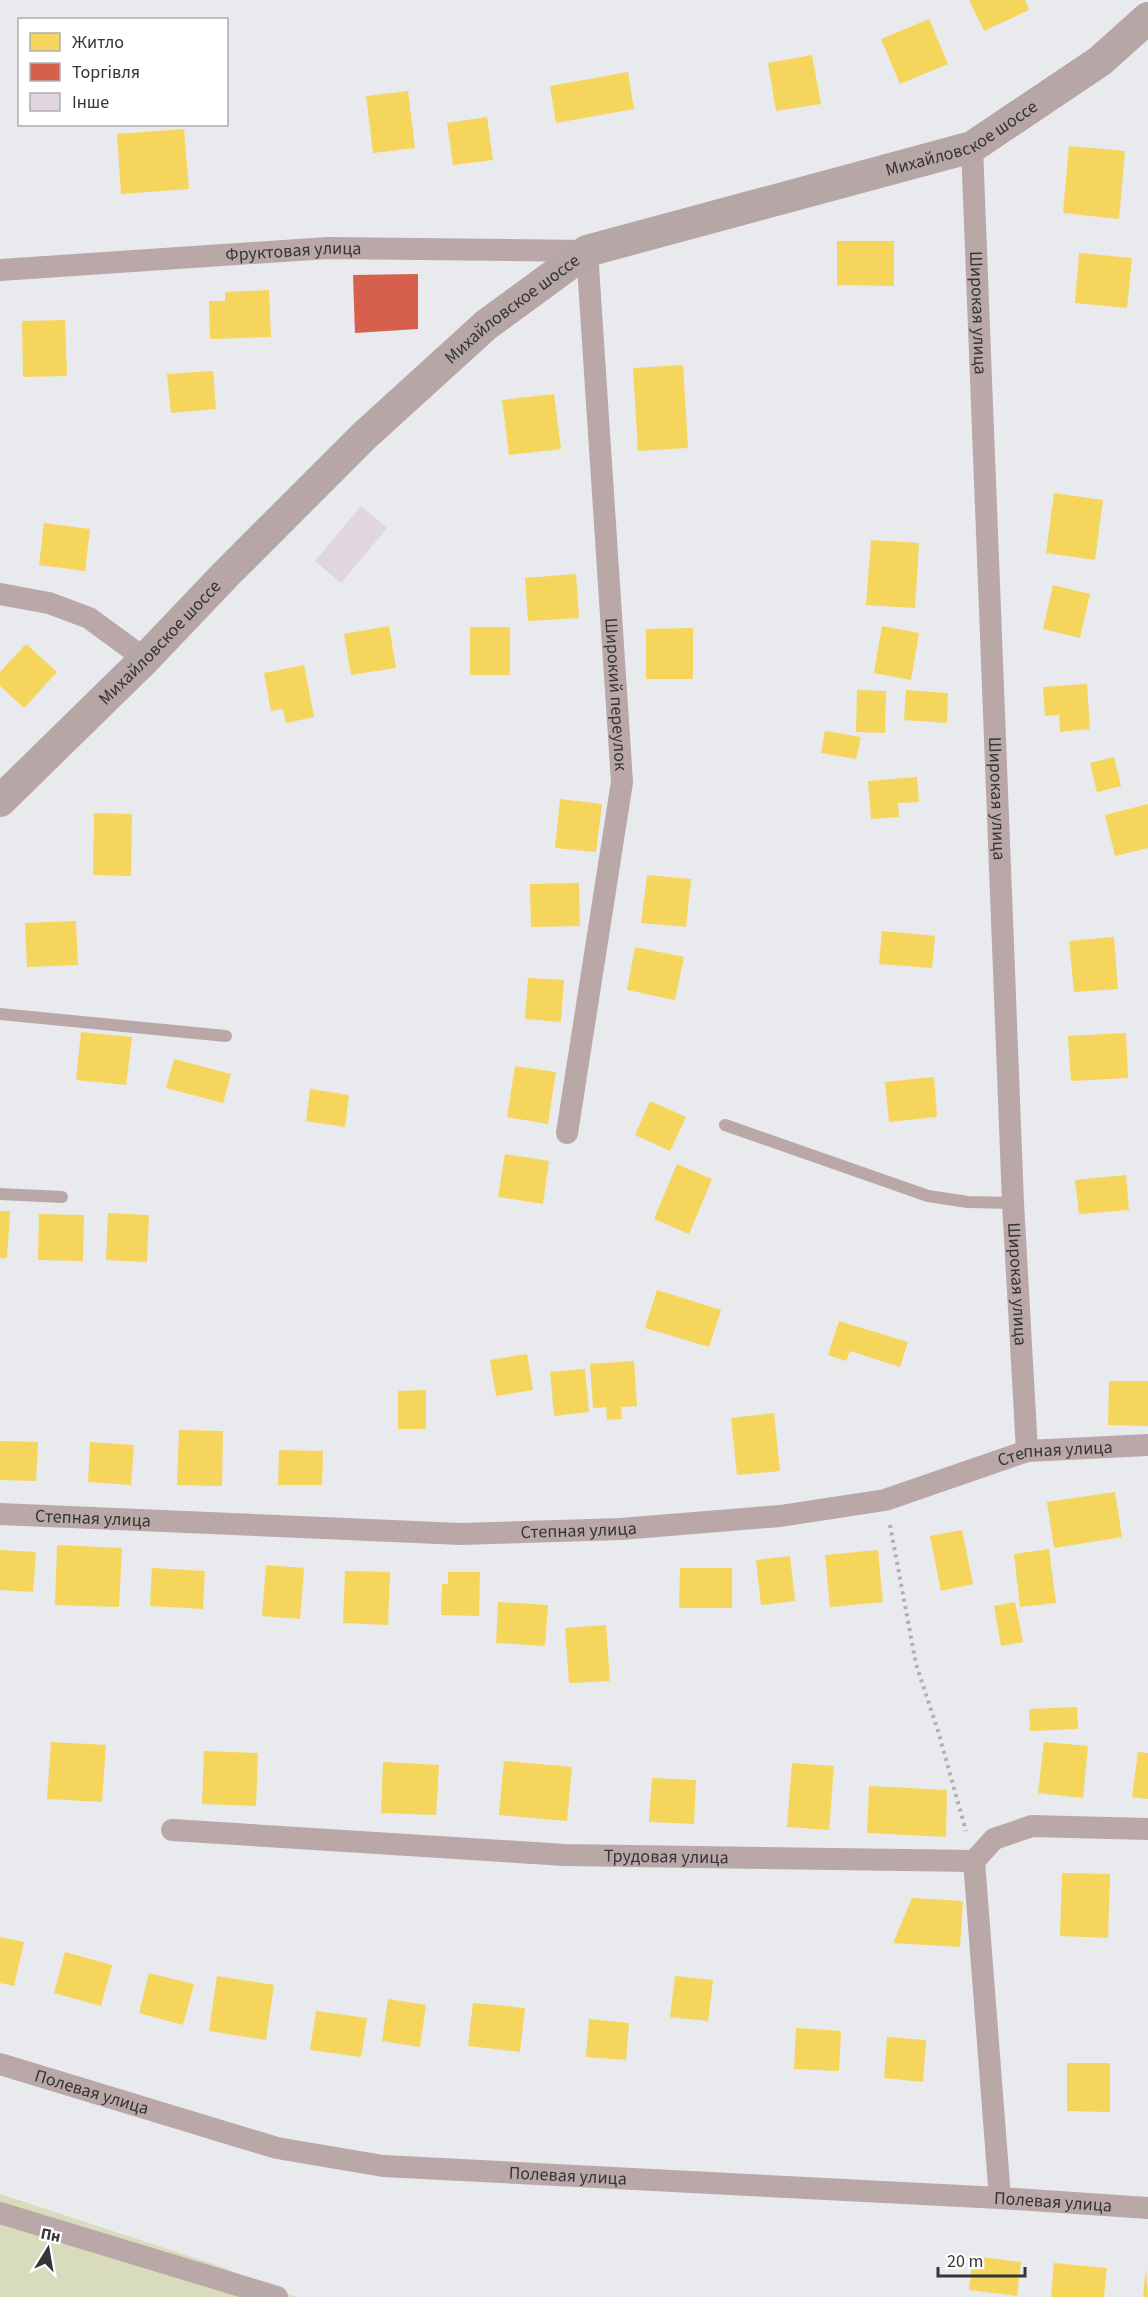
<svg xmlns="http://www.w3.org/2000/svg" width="1148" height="2297" viewBox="0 0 1148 2297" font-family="'Source Sans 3',sans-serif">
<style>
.green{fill:#d9dcbc}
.homes{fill:#f6d55c}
.shops{fill:#d6604d}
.building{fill:#e1d5de}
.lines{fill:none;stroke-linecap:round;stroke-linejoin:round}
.path{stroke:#b7adad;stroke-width:4;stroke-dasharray:3 4.5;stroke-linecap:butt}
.service{stroke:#b9a8a7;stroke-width:12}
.minor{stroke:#b9a8a7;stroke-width:22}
.secondary{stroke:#b7a6a6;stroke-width:32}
.labels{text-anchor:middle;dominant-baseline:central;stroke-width:6;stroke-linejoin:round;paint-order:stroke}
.street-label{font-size:18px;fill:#343536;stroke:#fff}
</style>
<rect width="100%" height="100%" fill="#e8eaed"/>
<polygon class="green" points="0,2194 222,2267 296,2297 0,2297"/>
<g class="homes">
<polygon points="969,0 1025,0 1029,10 984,31"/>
<polygon points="929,19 948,64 900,84 881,39"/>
<polygon points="812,55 821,104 776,111 768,63"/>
<polygon points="628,72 634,109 556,123 550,86"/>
<polygon points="408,91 415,148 373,153 366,96"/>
<polygon points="487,117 493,160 453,165 447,123"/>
<polygon points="184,129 189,189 121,194 117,134"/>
<polygon points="1069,146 1125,151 1119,219 1063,213"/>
<polygon points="837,241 894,241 894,286 837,285"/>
<polygon points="1079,253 1132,258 1127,308 1075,303"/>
<polygon points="269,290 271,337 210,339 209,301 225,301 225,292"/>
<polygon points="65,320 67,376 23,377 22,321"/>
<polygon points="683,365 688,448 638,451 633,368"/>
<polygon points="213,371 216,409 171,413 167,374"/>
<polygon points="554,394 561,449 509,455 502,400"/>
<polygon points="1054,493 1103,500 1095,560 1046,553"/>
<polygon points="44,523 90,529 85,571 39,565"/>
<polygon points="871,540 919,543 915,608 866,605"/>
<polygon points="576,574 579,618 528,621 525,578"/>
<polygon points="1053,585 1090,594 1080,638 1043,629"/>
<polygon points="389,626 396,668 351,675 344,634"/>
<polygon points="882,626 919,633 911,680 874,673"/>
<rect x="470" y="627" width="40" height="48"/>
<polygon points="693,628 693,679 646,679 646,629"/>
<polygon points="26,644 57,672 24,708 0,686 0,672"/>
<polygon points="304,665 314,717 286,723 283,709 271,711 264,673"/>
<polygon points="1087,684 1090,729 1060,732 1059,715 1045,716 1043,687"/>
<polygon points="857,690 886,691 885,733 856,732"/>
<polygon points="906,690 948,693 947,723 904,720"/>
<polygon points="825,731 861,737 856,759 821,753"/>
<polygon points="1114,757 1121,786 1097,792 1090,763"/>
<polygon points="917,777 919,802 898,803 899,817 871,819 868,781"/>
<polygon points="560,799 602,804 596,852 555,848"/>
<polygon points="1148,804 1148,848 1115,856 1105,815"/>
<polygon points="94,813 132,814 131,876 93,875"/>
<polygon points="647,875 691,879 686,927 641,923"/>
<polygon points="579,883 580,926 531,927 530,884"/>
<polygon points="76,921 78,965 27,967 25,923"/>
<polygon points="882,931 935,936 932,968 879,964"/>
<polygon points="1114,937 1118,989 1074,992 1069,941"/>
<polygon points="635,947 684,957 675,1000 627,990"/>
<polygon points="528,978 564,980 561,1022 525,1019"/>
<polygon points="81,1032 132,1037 126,1085 76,1080"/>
<polygon points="1126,1033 1128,1078 1071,1081 1068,1036"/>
<polygon points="174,1059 231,1074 223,1103 166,1088"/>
<polygon points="515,1066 556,1072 548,1124 507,1117"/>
<polygon points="934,1077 937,1117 889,1122 885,1082"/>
<polygon points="310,1089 349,1095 345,1127 306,1121"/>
<polygon points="650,1101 686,1117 670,1151 635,1135"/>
<polygon points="505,1154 549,1161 543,1204 498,1197"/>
<polygon points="677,1164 712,1179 689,1234 654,1219"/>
<polygon points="1126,1175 1129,1210 1079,1214 1075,1180"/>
<polygon points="0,1211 10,1211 7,1258 0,1258"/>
<polygon points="108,1213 149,1215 147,1262 106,1260"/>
<polygon points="39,1214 84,1215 83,1261 38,1260"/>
<polygon points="657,1290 721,1310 709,1347 645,1328"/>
<polygon points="839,1321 908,1342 900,1367 850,1351 846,1361 828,1355"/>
<polygon points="527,1354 533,1390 496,1396 490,1360"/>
<polygon points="634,1361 637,1406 621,1407 622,1419 607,1420 606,1407 593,1408 590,1364"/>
<polygon points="585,1369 589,1412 554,1416 550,1372"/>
<polygon points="1109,1381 1148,1381 1148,1426 1108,1425"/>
<polygon points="426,1390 426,1429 398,1429 398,1391"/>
<polygon points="774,1413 780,1471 737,1475 731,1418"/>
<polygon points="179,1430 223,1431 222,1486 177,1485"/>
<polygon points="0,1441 38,1442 36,1481 0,1480"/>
<polygon points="90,1442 134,1445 131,1485 88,1482"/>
<polygon points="279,1450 323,1451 322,1485 278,1485"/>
<polygon points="1115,1492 1122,1537 1054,1548 1047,1502"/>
<polygon points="962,1530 973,1584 941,1591 930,1536"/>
<polygon points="57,1545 122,1548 119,1607 55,1605"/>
<polygon points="1049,1549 1056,1603 1020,1607 1014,1554"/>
<polygon points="0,1550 36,1552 33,1592 0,1590"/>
<polygon points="878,1550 883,1602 830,1607 825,1555"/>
<polygon points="790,1556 795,1601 761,1605 756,1560"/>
<polygon points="266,1565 304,1568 300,1619 262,1616"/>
<polygon points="152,1568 205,1571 203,1609 150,1606"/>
<polygon points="680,1568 732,1568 732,1608 679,1608"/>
<polygon points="345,1571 390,1572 388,1625 343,1623"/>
<polygon points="448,1572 480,1572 479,1616 441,1615 442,1584 448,1584"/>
<polygon points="498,1602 548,1605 545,1646 496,1643"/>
<polygon points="1015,1602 1023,1642 1001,1646 994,1606"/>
<polygon points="606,1625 610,1681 569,1683 565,1628"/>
<polygon points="1077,1707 1078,1729 1030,1731 1029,1709"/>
<polygon points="51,1742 106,1745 102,1802 47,1799"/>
<polygon points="1044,1742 1088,1746 1083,1798 1038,1793"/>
<polygon points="204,1751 258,1753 256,1806 202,1804"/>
<polygon points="1138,1752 1148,1753 1148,1799 1132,1797"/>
<polygon points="504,1761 572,1767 567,1821 499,1815"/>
<polygon points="383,1762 439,1765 436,1815 381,1813"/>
<polygon points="792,1763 834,1766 829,1830 787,1827"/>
<polygon points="652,1778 696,1780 694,1824 649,1822"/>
<polygon points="869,1786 947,1790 946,1837 867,1833"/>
<polygon points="1062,1873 1110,1874 1108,1938 1060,1936"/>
<polygon points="912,1898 963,1901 960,1947 893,1943"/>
<polygon points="0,1937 24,1942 14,1986 0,1983"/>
<polygon points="65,1952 112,1965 101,2006 54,1993"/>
<polygon points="149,1973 194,1984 183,2025 139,2013"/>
<polygon points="217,1976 274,1985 266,2040 209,2031"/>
<polygon points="675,1976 713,1980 708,2021 670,2017"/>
<polygon points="388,1999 426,2005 420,2047 382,2041"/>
<polygon points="473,2003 525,2008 520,2052 468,2046"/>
<polygon points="316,2011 367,2018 361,2057 310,2050"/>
<polygon points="589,2019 629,2023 626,2060 586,2057"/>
<polygon points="796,2028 841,2031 839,2071 794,2069"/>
<polygon points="887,2037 926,2040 923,2082 884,2078"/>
<polygon points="1067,2063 1110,2063 1110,2112 1067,2111"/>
<polygon points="973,2256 1021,2262 1017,2296 969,2290"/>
<polygon points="1054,2263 1107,2268 1104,2297 1051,2297"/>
<polygon points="1146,2268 1148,2297 1143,2297"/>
</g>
<polygon class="shops" points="418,274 418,329 355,333 353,275"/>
<polygon class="building" points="361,506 387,528 341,583 315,561"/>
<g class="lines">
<polyline class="path" points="890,1525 916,1664 938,1731 966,1831"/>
<g class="service">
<polyline points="0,1014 226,1036"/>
<polyline points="725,1125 928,1196 968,1202 1013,1203"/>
<polyline points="0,1194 62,1197"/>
</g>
<g class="minor">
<path id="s1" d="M972,147L1013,1203L1027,1451"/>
<path id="s2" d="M0,270L328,248L587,251L622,782L567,1133"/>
<polyline points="0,594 49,603 89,618 145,659"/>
<path id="s3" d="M0,1514L461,1534L621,1529L780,1516L885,1500L1027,1451L1148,1445"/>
<path id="s4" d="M172,1830L565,1855L974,1861L994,1839L1032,1826L1148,1829"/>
<polyline points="974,1861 1000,2198"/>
<path id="s5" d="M0,2064L277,2148L383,2166L1000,2198L1148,2208"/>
<polyline points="0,2213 277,2297"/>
</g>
<path class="secondary" id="s6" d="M0,801L145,659L226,574L364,436L486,325L587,251L972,147L1100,61L1148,18"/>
</g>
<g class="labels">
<g class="street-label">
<text stroke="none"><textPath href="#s6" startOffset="1198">Михайловское шоссе</textPath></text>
<text stroke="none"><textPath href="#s2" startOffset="294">Фруктовая улица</textPath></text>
<text stroke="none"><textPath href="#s6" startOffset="711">Михайловское шоссе</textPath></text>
<text stroke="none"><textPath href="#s1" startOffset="166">Широкая улица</textPath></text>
<text stroke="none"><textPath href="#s6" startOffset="225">Михайловское шоссе</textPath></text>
<text stroke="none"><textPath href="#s2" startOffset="1032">Широкий переулок</textPath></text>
<text stroke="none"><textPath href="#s1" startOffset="652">Широкая улица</textPath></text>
<text stroke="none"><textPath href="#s1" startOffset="1138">Широкая улица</textPath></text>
<text stroke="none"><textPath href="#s3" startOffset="1065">Степная улица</textPath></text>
<text stroke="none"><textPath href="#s3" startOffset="93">Степная улица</textPath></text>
<text stroke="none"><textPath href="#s3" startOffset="579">Степная улица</textPath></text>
<text stroke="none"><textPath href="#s4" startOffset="495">Трудовая улица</textPath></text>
<text stroke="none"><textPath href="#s5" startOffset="96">Полевая улица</textPath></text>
<text stroke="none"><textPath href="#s5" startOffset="582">Полевая улица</textPath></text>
<text stroke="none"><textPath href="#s5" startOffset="1068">Полевая улица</textPath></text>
</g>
</g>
<rect x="18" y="18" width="210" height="108" fill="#ffffff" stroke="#aeaeaf" stroke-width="1.5"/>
<rect x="30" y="33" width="30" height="18" fill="#f6d55c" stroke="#aeaeaf" stroke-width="1.5"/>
<text x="72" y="48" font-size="18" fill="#343536">Житло</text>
<rect x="30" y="63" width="30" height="18" fill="#d6604d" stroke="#aeaeaf" stroke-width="1.5"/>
<text x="72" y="78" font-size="18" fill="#343536">Торгівля</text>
<rect x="30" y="93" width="30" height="18" fill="#e1d5de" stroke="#aeaeaf" stroke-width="1.5"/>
<text x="72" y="108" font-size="18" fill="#343536">Інше</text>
<g transform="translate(48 2249) rotate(11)" stroke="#ffffff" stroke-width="4.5" paint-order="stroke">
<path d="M0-4.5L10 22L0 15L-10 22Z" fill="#343536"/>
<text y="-9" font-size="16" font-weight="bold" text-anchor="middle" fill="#343536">Пн</text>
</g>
<path d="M938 2267v9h87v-9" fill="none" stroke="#343536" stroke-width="3"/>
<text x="947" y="2267" font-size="18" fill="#343536" stroke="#ffffff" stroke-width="4.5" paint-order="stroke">20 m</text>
</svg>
